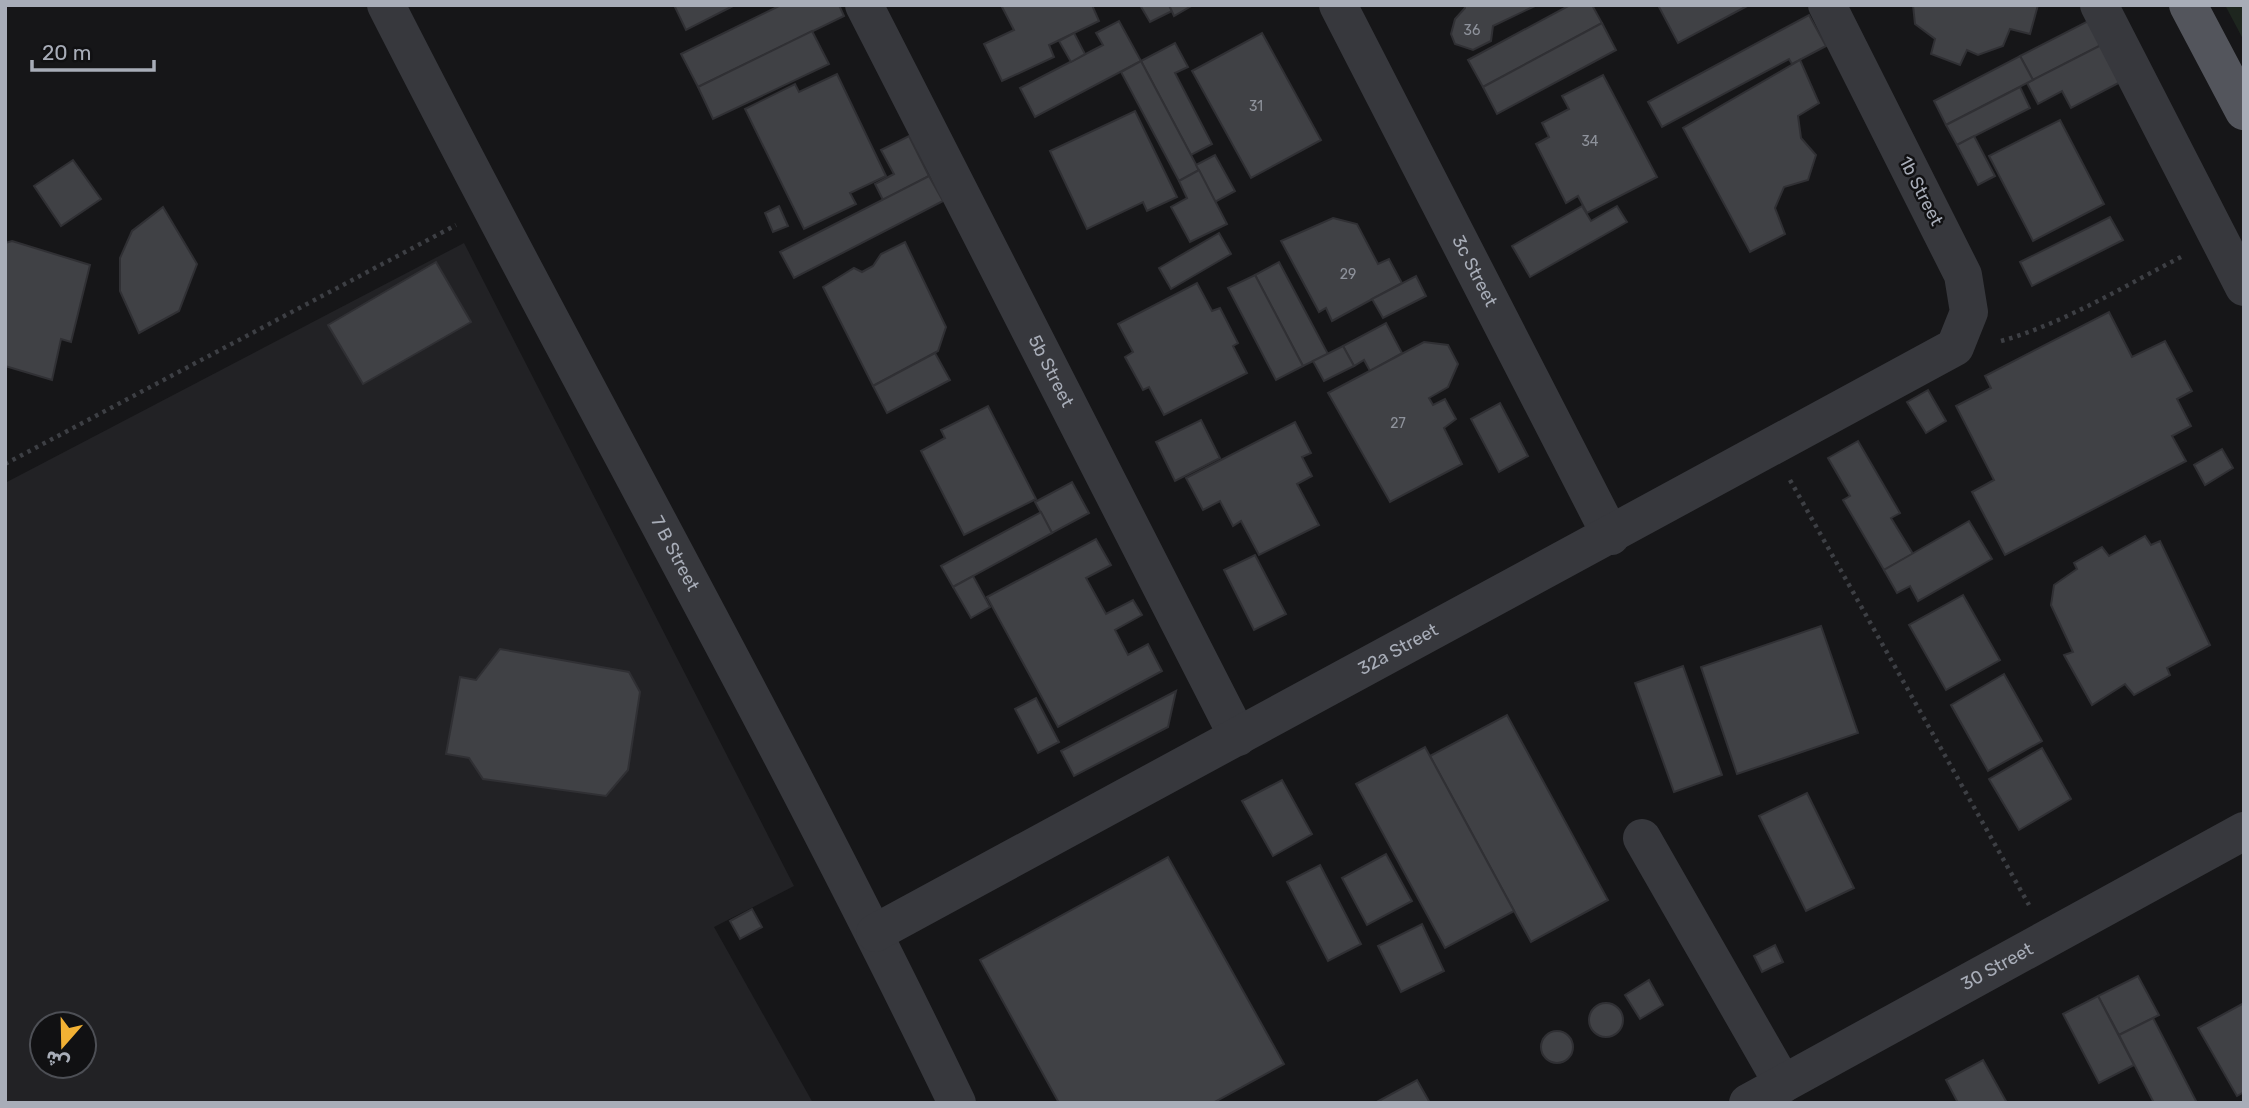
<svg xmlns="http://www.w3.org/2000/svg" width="2249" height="1108" viewBox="0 0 2249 1108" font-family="Rubik,'Noto Naskh Arabic',sans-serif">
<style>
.built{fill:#222225;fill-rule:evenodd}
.green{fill:#1e261f}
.building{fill:#404145;stroke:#303034;stroke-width:2}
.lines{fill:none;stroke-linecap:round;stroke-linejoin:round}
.path{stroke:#3d3f44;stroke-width:4.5;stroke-dasharray:3.5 5;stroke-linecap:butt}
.minor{stroke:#37383d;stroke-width:38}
.major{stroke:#53555c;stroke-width:38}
.labels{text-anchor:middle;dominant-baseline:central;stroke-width:5;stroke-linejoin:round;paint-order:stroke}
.number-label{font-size:14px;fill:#8e929b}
.street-label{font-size:18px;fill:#a8adb8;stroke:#111113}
</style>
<rect width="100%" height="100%" fill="#161618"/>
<path class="built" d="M464,243L794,886L714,927L813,1103H5V483ZM42,1024H84V1066H42Z"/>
<polygon class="green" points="2225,5 2244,5 2244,41"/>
<g class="building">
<polygon points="674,5 735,5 686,30"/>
<polygon points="781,5 839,5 844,16 698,87 681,54"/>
<polygon points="1001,5 1092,5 1099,21 1049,45 1054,57 1002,81 984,44 1014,30"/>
<polygon points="1140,5 1169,5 1172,11 1150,22"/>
<polygon points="1169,5 1193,5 1174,16"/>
<polygon points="1464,5 1537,5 1493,26 1491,41 1473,50 1455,44 1451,34 1455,19 1465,8"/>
<polygon points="1570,5 1592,5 1602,23 1483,87 1468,60"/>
<polygon points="1658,5 1749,5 1678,43"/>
<polygon points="1913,5 2038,5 2030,34 2010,29 2003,46 1978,55 1967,50 1960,65 1931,54 1935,39 1915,24"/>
<polygon points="1809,15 1826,46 1792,64 1789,59 1662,127 1648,102"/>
<polygon points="2096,17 2109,41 2033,80 2020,56"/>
<polygon points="1119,21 1141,61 1035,117 1020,88 1103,45 1096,33"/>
<polygon points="1602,23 1616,50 1497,114 1483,87"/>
<polygon points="812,31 829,64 713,119 698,87"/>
<polygon points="1074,33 1085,54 1071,62 1059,41"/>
<polygon points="1262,33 1321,140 1251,178 1192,71"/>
<polygon points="2109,41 2128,78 2071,108 2062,91 2038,104 2027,83"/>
<polygon points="1175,43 1188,67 1175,73 1212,144 1191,155 1141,61"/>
<polygon points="2020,56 2033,80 1946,125 1934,101"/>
<polygon points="1800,60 1819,103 1798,116 1801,138 1816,155 1808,180 1784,187 1775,208 1785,234 1750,252 1683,128"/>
<polygon points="1141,61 1199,170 1179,181 1121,72"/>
<polygon points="837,74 886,176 850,193 856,204 804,229 745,109 795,84 799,92"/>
<polygon points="1603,75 1657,177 1587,213 1578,196 1566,203 1536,144 1549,137 1542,123 1569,109 1562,96"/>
<polygon points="2020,87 2030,108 1957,145 1946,125"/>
<polygon points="1135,111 1177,197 1147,211 1143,202 1087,229 1050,151"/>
<polygon points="2060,120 2104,204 2033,241 1989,156"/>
<polygon points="909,136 929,176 883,200 875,184 894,174 881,150"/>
<polygon points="1974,136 1995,176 1978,185 1957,145"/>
<polygon points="1215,155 1235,191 1215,202 1196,165"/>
<polygon points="73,160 101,199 61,226 34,186"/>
<polygon points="1199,170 1227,224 1190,242 1171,207 1187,198 1179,181"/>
<polygon points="929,176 943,201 794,278 780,252"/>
<polygon points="779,206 788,226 773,232 765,213"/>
<polygon points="1582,206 1591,221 1617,206 1627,222 1530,277 1512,246"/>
<polygon points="163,207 197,264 179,311 139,333 120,291 120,258 132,231"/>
<polygon points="2110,217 2123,240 2032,286 2020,262"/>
<polygon points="1333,218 1357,224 1378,264 1389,259 1402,283 1332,321 1326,308 1319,312 1281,241"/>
<polygon points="1219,233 1231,254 1171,289 1159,268"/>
<polygon points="12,241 90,265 71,342 61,339 52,380 5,366 5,243"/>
<polygon points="905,242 946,327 938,351 873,386 823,287 854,268 862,272 873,266 881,254"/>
<polygon points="436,262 471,322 363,384 328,325"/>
<polygon points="1279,262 1328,354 1303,366 1255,275"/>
<polygon points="1255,275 1303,366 1276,380 1228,288"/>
<polygon points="1416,276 1426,296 1383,318 1372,299"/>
<polygon points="1197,283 1212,311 1220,308 1238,343 1233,346 1247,373 1164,415 1149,387 1143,390 1125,357 1133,352 1118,324"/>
<polygon points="2109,312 2132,357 2165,341 2192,391 2177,399 2191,426 2172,436 2186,461 2005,555 1972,492 1994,480 1956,406 1991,388 1985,376"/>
<polygon points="1386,323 1402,353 1370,371 1364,360 1354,366 1343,346"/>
<polygon points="1424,342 1448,345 1458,364 1448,387 1429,398 1433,405 1445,399 1456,419 1444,428 1462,464 1390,502 1328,393"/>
<polygon points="1343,346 1354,366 1324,381 1313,361"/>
<polygon points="935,353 950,380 887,413 873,386"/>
<polygon points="1928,390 1946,421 1926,433 1907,402"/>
<polygon points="1500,403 1528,456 1499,472 1471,419"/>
<polygon points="988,406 1036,499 964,535 921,451 945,438 941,430"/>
<polygon points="1201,420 1220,458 1175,481 1156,442"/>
<polygon points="1295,422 1311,453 1302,457 1312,476 1297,484 1319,525 1259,555 1241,521 1233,526 1220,501 1203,510 1186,478"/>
<polygon points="1858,441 1900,513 1891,518 1913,554 1884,570 1843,500 1850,496 1828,458"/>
<polygon points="2222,449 2233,468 2205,485 2194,465"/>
<polygon points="1072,482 1089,513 1052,533 1035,502"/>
<polygon points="1041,512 1052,533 953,587 941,566"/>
<polygon points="1969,521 1992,559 1918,601 1910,586 1897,593 1884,570"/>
<polygon points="2145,536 2151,545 2160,541 2210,645 2167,668 2170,675 2134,695 2125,684 2092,705 2064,655 2073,652 2051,605 2054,585 2077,569 2074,563 2102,547 2109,556"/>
<polygon points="1096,539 1111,565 1086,578 1106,614 1133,600 1142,615 1115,630 1128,655 1148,644 1162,671 1058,727 987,597"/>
<polygon points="1255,555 1286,614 1254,630 1224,570"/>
<polygon points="973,576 990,607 971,618 953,587"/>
<polygon points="1963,595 2000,660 1946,690 1909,625"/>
<polygon points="1821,626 1858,733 1737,774 1701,667"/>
<polygon points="500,649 629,672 640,692 628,770 606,796 483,779 469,758 446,754 460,677 476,680"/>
<polygon points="1683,666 1722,775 1674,792 1635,683"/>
<polygon points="2004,674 2042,741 1988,771 1951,705"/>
<polygon points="1176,691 1168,727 1074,776 1061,751"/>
<polygon points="1036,698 1059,742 1038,753 1015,709"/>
<polygon points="1507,715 1608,900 1531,942 1430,756"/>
<polygon points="1425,747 1514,911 1445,948 1356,784"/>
<polygon points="2042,748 2071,799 2019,830 1989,779"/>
<polygon points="1282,780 1312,834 1273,856 1242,801"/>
<polygon points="1807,793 1854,888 1806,911 1759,816"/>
<polygon points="1386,854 1412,901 1367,925 1342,878"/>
<polygon points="1168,857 1284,1064 1213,1103 1059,1103 980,960"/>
<polygon points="1320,865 1361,944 1328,961 1287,882"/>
<polygon points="752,909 762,927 740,939 730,921"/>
<polygon points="1422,924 1444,971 1401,992 1378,946"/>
<polygon points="1775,945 1783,962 1762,972 1754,956"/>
<polygon points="2138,976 2159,1015 2119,1035 2098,996"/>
<polygon points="1649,980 1663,1005 1640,1019 1625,995"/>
<polygon points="2098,996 2134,1065 2099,1083 2063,1014"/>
<circle cx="1606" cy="1020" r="17"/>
<polygon points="2244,1003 2244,1092 2237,1096 2198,1028"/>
<polygon points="2153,1018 2197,1103 2154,1103 2119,1035"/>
<circle cx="1557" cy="1047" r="16"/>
<polygon points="1983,1060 2007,1103 1958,1103 1946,1080"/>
<polygon points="1417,1080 1430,1103 1375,1103"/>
</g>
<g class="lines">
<g class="path">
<path d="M2001,341C2065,323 2124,286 2183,256"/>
<polyline points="5,464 456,225"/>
<polyline points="1790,480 2029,905"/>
</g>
<g class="minor">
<path id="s1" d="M386,5C573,373 778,731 957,1103"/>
<path id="s2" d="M864,5L1238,737"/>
<path id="s3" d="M1338,5L1611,536"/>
<polyline points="2099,5 2244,287"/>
<polyline points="1642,838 1783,1084"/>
<path id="s4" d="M875,933L1955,347L1969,312L1963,275L1827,5"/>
<path id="s5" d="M1748,1103L2244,831"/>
</g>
<polyline class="major" points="2188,5 2244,111"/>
</g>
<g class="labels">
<g class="number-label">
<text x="1472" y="30">36</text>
<text x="1256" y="106">31</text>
<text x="1590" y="141">34</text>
<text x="1348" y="274">29</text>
<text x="1398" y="423">27</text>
</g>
<g class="street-label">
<text transform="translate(1921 191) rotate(63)">1b Street</text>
<text stroke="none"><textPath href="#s3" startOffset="299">3c Street</textPath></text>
<text stroke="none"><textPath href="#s2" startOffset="411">5b Street</textPath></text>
<text stroke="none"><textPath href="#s1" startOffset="620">7 B Street</textPath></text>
<text stroke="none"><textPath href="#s4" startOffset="595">32a Street</textPath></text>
<text stroke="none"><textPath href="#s5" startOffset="284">30 Street</textPath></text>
</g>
</g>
<rect width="2249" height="1108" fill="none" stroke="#a8adb8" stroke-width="14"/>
<g transform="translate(63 1045) rotate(200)"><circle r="33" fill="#111113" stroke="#4d4f55" stroke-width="2"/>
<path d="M0-5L12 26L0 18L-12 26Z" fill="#f2b134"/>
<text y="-10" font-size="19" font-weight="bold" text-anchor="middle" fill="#a8adb8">ش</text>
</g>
<path d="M32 60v10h122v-10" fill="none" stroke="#a8adb8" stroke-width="3.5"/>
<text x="42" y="60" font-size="21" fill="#a8adb8" stroke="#111113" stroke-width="5" paint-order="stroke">20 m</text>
</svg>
